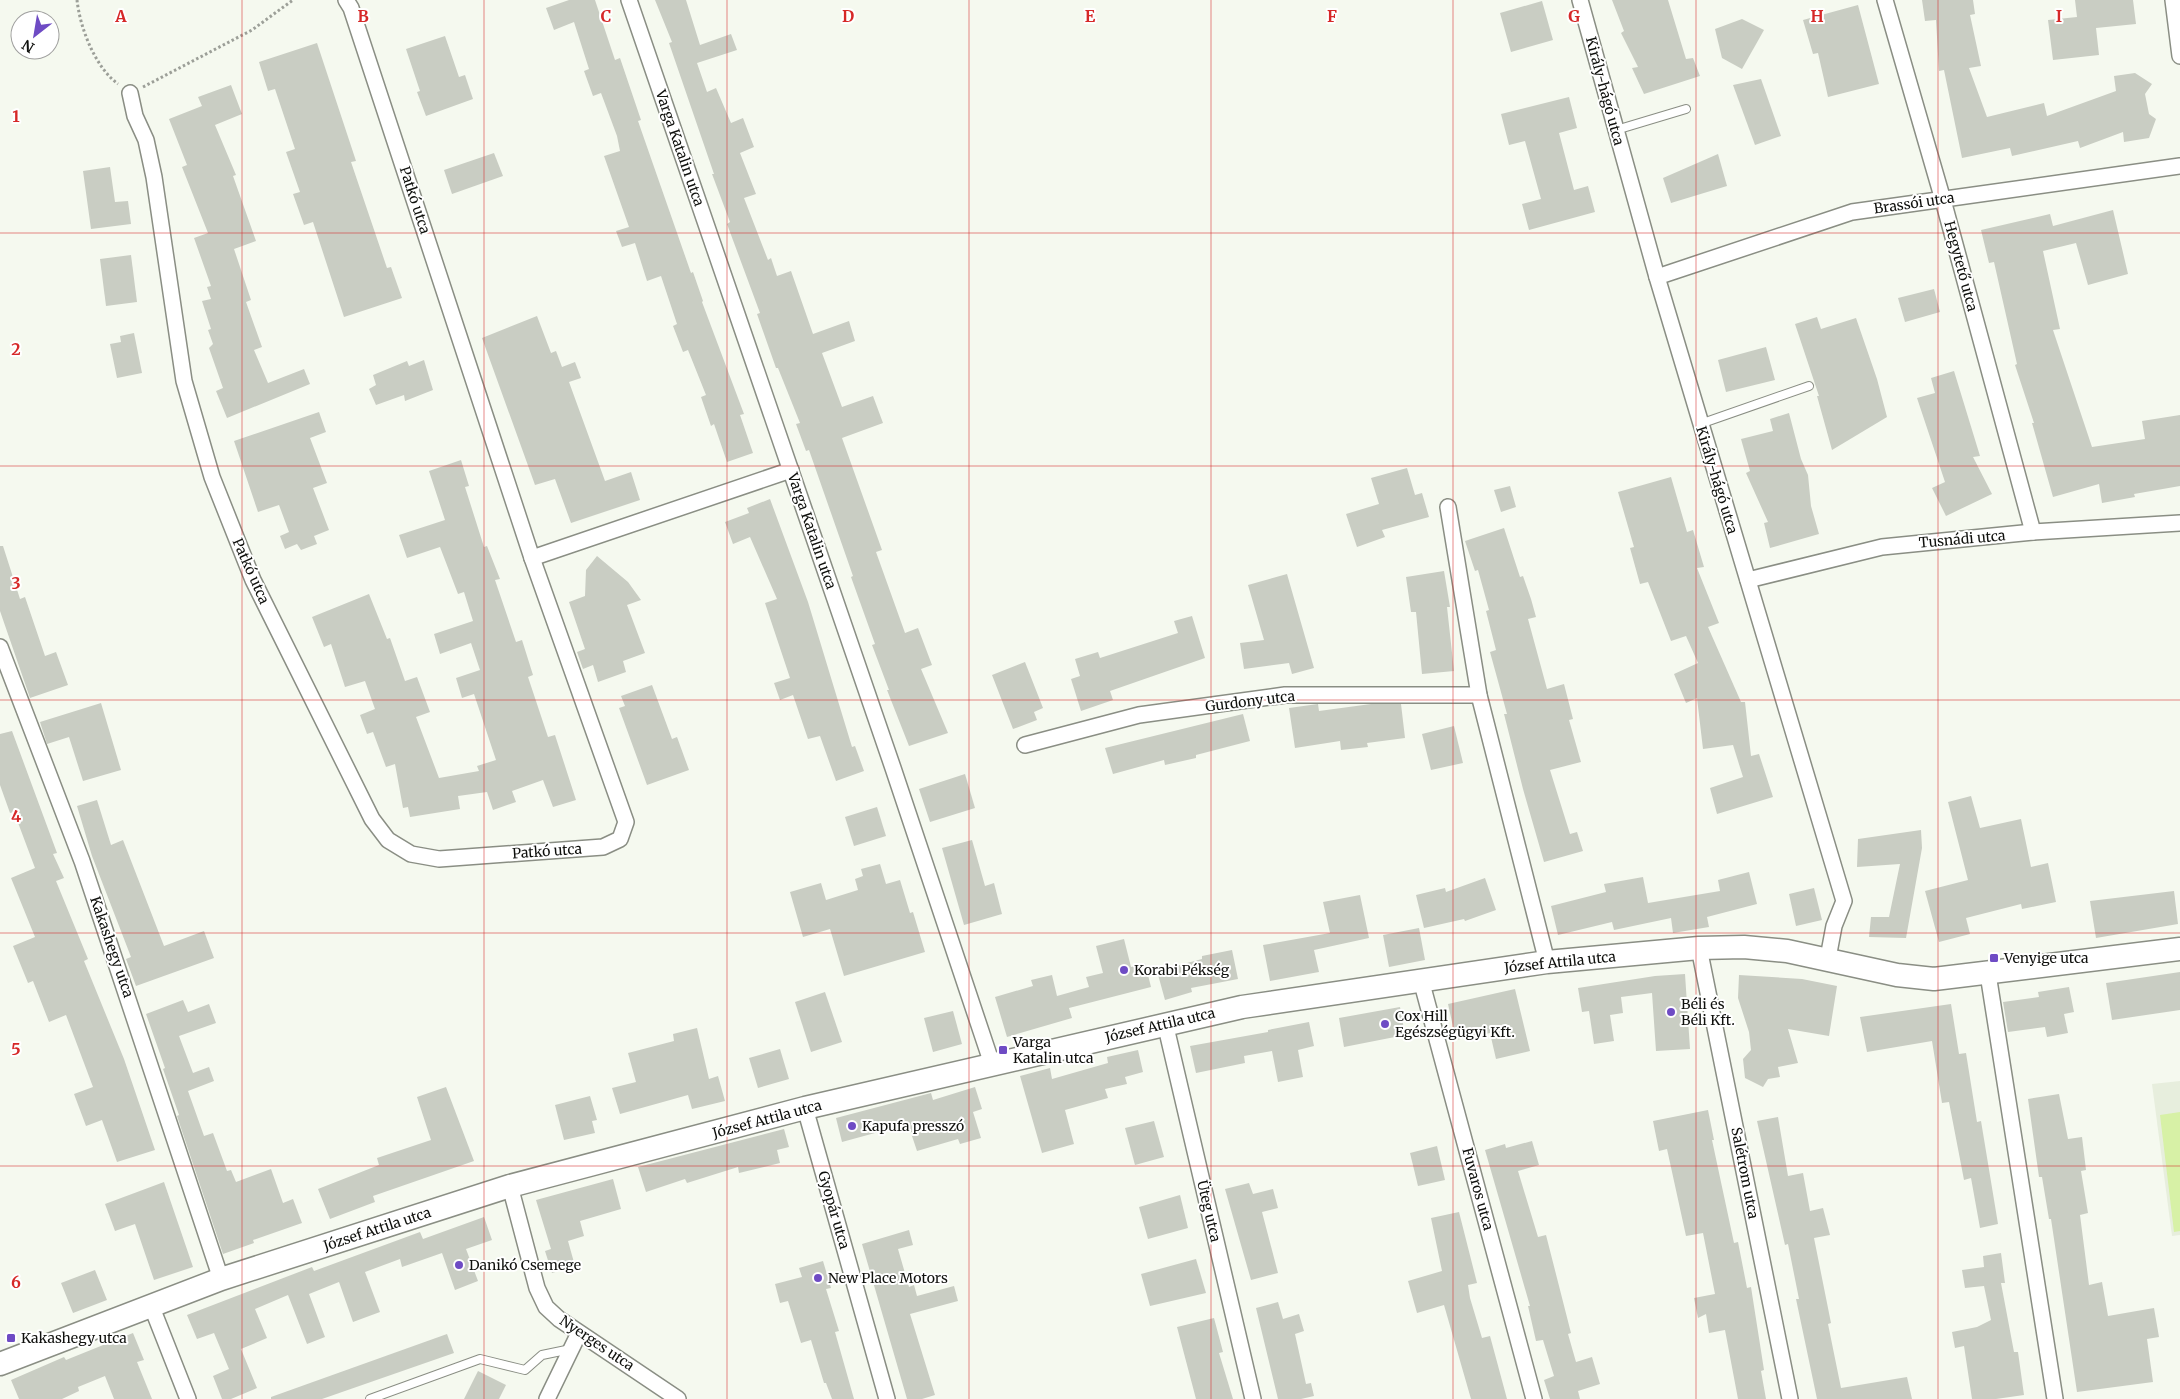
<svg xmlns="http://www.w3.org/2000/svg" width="2180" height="1399" viewBox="0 0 2180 1399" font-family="Merriweather,serif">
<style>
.built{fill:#e7eedd}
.green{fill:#d7f1a6}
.building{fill:#c9cdc3}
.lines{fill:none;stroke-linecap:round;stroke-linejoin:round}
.lane-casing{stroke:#8a8e84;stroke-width:10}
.street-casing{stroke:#8a8e84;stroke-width:18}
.secondary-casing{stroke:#8a8e84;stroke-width:25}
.path{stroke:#9c9f98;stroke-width:3;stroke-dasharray:2.5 2.5;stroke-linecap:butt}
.lane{stroke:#fff;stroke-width:8}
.street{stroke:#fff;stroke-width:15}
.secondary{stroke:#fff;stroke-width:22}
.grid{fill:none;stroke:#d62828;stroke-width:1;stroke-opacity:0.55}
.poi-dot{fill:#6e4bc4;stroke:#fff;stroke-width:2}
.labels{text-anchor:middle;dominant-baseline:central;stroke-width:4;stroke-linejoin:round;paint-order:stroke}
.street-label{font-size:14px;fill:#0f100d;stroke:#fff}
.poi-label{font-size:14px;fill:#0f100d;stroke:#fff;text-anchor:start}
.grid-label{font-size:16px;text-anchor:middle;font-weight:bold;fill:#d62828;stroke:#fff;stroke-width:4;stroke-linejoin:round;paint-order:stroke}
</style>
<rect width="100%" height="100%" fill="#f5f9ef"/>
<polygon class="built" points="2180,1081 2180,1235 2172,1236 2152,1084"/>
<polygon class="green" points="2180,1112 2180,1231 2174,1232 2160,1115"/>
<g class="building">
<polygon points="569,0 595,0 615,60 620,58 641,120 638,121 691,273 693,272 703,301 702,302 744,414 740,415 753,453 727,462 714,424 711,426 701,397 706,395 688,350 683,352 673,326 677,324 661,276 647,281 635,243 622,247 616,231 629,227 604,156 620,151 617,136 601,93 593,96 584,71 589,69 574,22 554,30 546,8"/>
<polygon points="655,0 686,0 700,45 731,34 737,50 697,63 707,92 716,88 731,123 743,118 754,147 740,153 756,194 744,198 768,260 771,258 777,276 791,271 813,334 849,321 855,341 822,353 842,407 873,396 883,423 842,438 882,550 876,552 905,633 918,628 932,665 921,669 948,733 909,746 887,690 889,690 872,645 875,644 851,577 853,576 809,450 806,451 796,424 800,423 778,368 776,368 757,314 760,313 727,224 730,222 712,174 714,174 669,43 672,42"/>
<polygon points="1612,0 1668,0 1686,59 1693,58 1700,76 1644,94 1632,68 1638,67 1621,33 1624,31"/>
<polygon points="1922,0 1973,0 1975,14 1970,15 1981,66 1969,68 1987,117 2044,103 2047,116 2116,91 2114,76 2135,73 2152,84 2145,94 2149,114 2156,119 2149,138 2124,142 2123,132 2080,148 2078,141 2012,156 2010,148 1962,158 1944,70 1939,71 1936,20 1925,21"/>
<polygon points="2075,0 2133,0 2136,24 2096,28 2099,55 2053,60 2048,20 2077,17"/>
<polygon points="1542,1 1553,40 1511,52 1500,13"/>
<polygon points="1858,5 1879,84 1828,97 1818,53 1813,54 1803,20"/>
<polygon points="1742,19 1764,30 1742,69 1722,58 1715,29"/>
<polygon points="445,36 459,77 465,75 473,99 426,116 417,92 420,91 406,49"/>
<polygon points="317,43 356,161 351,162 387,268 391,267 402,298 344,317 313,222 304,225 293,194 300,192 286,152 295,149 275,89 268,91 259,62"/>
<polygon points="1761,79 1781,136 1755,145 1733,85"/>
<polygon points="231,85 242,114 215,125 236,175 233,176 256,241 234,249 251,300 246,302 262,347 254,350 268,383 304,369 310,384 227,418 216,391 223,388 209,348 213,344 208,330 211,329 202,301 211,299 207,287 211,286 194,238 208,233 182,167 187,165 169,119 202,106 198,97"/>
<polygon points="1569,97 1577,128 1559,133 1574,190 1588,186 1595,212 1529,230 1522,204 1541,199 1525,141 1509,145 1501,114"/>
<polygon points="494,153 503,176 452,194 444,170"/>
<polygon points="1718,154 1727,186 1671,203 1663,178"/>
<polygon points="110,167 115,202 128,201 131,224 91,229 83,171"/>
<polygon points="2113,210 2128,274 2088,285 2076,243 2043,251 2060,329 2053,330 2092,447 2145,439 2142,421 2180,415 2180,486 2134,494 2135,497 2102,503 2099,484 2053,497 2032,423 2034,423 2015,365 2017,364 1994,262 1989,263 1981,230 2050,214 2053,226"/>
<polygon points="131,255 137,302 106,306 100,259"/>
<polygon points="1934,289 1940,312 1905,322 1898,298"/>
<polygon points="537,316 551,353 556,351 562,367 575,362 581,378 569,382 605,481 631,472 640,500 571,523 555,479 535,485 482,338"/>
<polygon points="1817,317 1821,329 1856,318 1877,379 1887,417 1832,450 1817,396 1819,396 1795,324"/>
<polygon points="134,333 142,373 117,378 110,344 121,342 120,336"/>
<polygon points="1766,347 1775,380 1726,392 1718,360"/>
<polygon points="424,360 433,390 405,401 404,395 376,405 369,389 376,385 373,375 407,361 409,366"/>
<polygon points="1954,371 1980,456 1973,457 1992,494 1946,516 1932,488 1945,482 1917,398 1935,393 1931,378"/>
<polygon points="319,412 326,432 310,438 327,483 313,488 329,530 314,536 317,544 301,550 297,544 285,549 280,536 289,532 279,505 258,512 234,441"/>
<polygon points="1789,413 1801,459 1808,475 1811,506 1819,534 1770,548 1764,523 1768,522 1746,473 1750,471 1741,439 1773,431 1770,419"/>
<polygon points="461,460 469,486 465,487 484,547 487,546 500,579 495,580 516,642 522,640 533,675 528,677 548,737 555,735 576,800 553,807 543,780 512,791 516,802 493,810 487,792 458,796 460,809 410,817 408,807 403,808 395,764 386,767 373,732 367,734 360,715 375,709 365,681 345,687 331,644 324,647 312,617 369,594 387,639 390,638 405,681 417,677 430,712 416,717 439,778 479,771 477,766 496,760 474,694 462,698 456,678 480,670 471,643 440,654 434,634 473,621 464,592 458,594 440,547 407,558 399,535 445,520 429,471"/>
<polygon points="1407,468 1415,495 1422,493 1429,517 1382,530 1385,537 1357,547 1346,514 1379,504 1371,478"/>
<polygon points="1671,477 1687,532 1693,530 1704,567 1697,568 1719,623 1708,627 1741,702 1745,702 1751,756 1759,754 1773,797 1717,814 1710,788 1743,777 1733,745 1703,749 1697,698 1686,703 1674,674 1698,663 1686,636 1671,641 1648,582 1640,584 1630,548 1634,547 1618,492"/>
<polygon points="1510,486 1516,507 1501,512 1494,490"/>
<polygon points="770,499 808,602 852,747 855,746 864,771 836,781 820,736 808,739 793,695 780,700 774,683 790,678 765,603 777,599 750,537 733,544 725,522 749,513 747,508"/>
<polygon points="1504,528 1520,577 1523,576 1531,599 1536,617 1528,619 1547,689 1564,684 1573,719 1569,720 1581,762 1550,770 1570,834 1577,832 1583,851 1544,862 1523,789 1504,714 1507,714 1490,652 1496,650 1486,611 1489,610 1478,570 1475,571 1465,541"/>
<polygon points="0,546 3,546 20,599 25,597 45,656 56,652 68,685 30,698 0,611"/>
<polygon points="597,556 628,582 641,600 627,605 645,653 623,661 626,672 598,682 593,665 583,669 577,652 585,649 569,602 585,596 586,570"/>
<polygon points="1444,571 1450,607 1447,607 1454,671 1422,674 1416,612 1411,612 1406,577"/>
<polygon points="1287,574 1314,668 1292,674 1289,663 1244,669 1240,643 1264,640 1248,585"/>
<polygon points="1192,616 1205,658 1110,691 1113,700 1081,711 1071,679 1080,676 1075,659 1098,652 1100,658 1178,633 1174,621"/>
<polygon points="1025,662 1043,708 1034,712 1037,720 1013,729 992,675"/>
<polygon points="652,685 672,739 677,737 689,770 647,785 619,708 625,706 621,696"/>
<polygon points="101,703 121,770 83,781 69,737 47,744 40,722"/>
<polygon points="1318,704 1319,711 1371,704 1401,704 1405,738 1367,743 1368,747 1341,750 1340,741 1295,748 1289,708"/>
<polygon points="1243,714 1250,741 1196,755 1196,758 1165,765 1164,760 1113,774 1105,748"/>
<polygon points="1454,726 1463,763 1431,770 1422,734"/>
<polygon points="12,731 57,853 53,854 64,878 56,881 88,959 84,961 124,1059 155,1150 117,1162 102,1120 86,1126 74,1094 93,1087 66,1015 49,1022 33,981 28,983 13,946 35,937 11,878 35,868 14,812 10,813 0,785 0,734"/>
<polygon points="965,774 975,808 930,822 919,789"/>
<polygon points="1971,796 1980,828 2021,819 2031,867 2048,863 2056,902 2022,909 2021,904 1966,918 1970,934 1939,942 1925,891 1968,880 1948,802"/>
<polygon points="97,800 111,845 123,840 164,946 204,931 214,958 136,986 126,959 131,957 92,856 77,806"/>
<polygon points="877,807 886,836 854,846 845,817"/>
<polygon points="1921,830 1922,848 1906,938 1869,937 1871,917 1889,917 1900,864 1857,867 1858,839"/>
<polygon points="972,840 985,886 994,883 1002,914 964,925 942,848"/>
<polygon points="880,864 886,884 900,880 910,913 913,912 925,952 844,976 830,929 803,937 790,892 821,883 826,900 858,890 855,879 863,876 861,869"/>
<polygon points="1749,872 1757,904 1707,917 1709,927 1673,933 1671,918 1614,930 1612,922 1558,935 1551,906 1606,892 1604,884 1643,877 1648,903 1720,891 1718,880"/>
<polygon points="1485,878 1496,910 1465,921 1464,919 1424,928 1416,895 1445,888 1446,892"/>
<polygon points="1814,888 1822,920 1796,926 1789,894"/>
<polygon points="2174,891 2178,924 2096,938 2090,901"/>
<polygon points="1360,895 1369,938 1314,950 1319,972 1270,981 1263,945 1330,933 1323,902"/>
<polygon points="1419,928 1425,960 1389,967 1383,935"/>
<polygon points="1124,939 1131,967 1145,963 1151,987 1069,1008 1072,1018 1007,1037 995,997 1033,986 1031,980 1052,975 1057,996 1089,987 1086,977 1103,973 1096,946"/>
<polygon points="1232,950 1238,979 1191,988 1192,992 1165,1000 1157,971 1202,959 1202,956"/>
<polygon points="2180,972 2180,1010 2112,1020 2106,983"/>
<polygon points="1685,974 1690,1049 1656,1051 1652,993 1621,997 1623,1013 1610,1015 1614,1041 1594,1044 1589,1011 1582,1012 1578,988 1655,976"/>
<polygon points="1739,975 1802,979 1837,986 1829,1036 1788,1029 1798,1063 1778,1067 1780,1077 1768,1079 1763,1087 1745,1078 1743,1059 1751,1050 1749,1032 1738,998"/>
<polygon points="2069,987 2074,1012 2064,1014 2068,1033 2047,1037 2045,1027 2008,1032 2003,1002 2039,997 2038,992"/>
<polygon points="1515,989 1530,1051 1496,1059 1490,1033 1456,1040 1448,1004"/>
<polygon points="825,992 842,1042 811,1052 795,1002"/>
<polygon points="183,1000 188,1012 209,1004 216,1023 179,1036 193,1073 209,1067 214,1081 188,1091 204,1136 213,1133 227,1171 231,1170 236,1182 271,1169 283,1203 293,1199 302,1223 253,1240 254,1243 223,1254 177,1116 179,1115 163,1069 165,1068 146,1014"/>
<polygon points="1951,1004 1959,1054 1966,1053 1977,1122 1981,1121 1998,1224 1980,1228 1971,1178 1964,1180 1949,1102 1942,1103 1932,1041 1867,1052 1860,1017"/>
<polygon points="1400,1007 1405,1035 1344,1047 1339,1018"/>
<polygon points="953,1011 962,1044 933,1052 924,1018"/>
<polygon points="1309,1022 1314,1046 1298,1050 1303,1077 1278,1082 1272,1051 1244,1056 1245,1063 1196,1073 1190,1046 1268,1032 1268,1030"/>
<polygon points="697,1028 709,1079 718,1076 725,1101 692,1109 688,1095 620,1114 612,1088 636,1082 628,1053 674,1041 673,1034"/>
<polygon points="780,1049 789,1079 758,1088 749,1058"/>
<polygon points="1138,1050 1143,1072 1125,1077 1127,1084 1105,1089 1108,1098 1065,1110 1074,1144 1042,1153 1020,1076 1050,1068 1052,1079 1108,1063 1107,1057"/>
<polygon points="446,1087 474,1161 373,1196 375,1202 330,1219 318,1189 379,1165 377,1158 431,1140 417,1097"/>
<polygon points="975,1087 982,1109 973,1112 981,1138 960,1144 958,1139 917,1151 908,1124 842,1142 836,1118 931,1093 933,1100"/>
<polygon points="2059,1094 2068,1139 2082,1137 2086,1170 2081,1171 2088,1213 2080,1215 2089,1285 2102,1282 2108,1316 2154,1308 2159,1337 2147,1339 2153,1382 2077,1392 2051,1219 2049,1219 2042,1177 2039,1177 2028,1099"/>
<polygon points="590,1096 597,1120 592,1121 595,1133 564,1140 555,1105"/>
<polygon points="1708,1110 1714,1140 1712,1140 1734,1243 1738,1242 1747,1288 1751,1287 1764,1370 1761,1371 1766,1399 1738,1399 1725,1330 1709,1333 1706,1314 1698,1318 1694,1298 1715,1294 1703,1233 1686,1236 1667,1149 1659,1151 1653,1121"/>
<polygon points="1778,1117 1788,1176 1803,1173 1810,1211 1823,1208 1830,1235 1814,1238 1831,1323 1828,1324 1841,1388 1907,1377 1912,1399 1817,1399 1796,1299 1799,1299 1788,1244 1785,1245 1757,1121"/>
<polygon points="1154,1121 1164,1157 1135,1165 1125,1128"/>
<polygon points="784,1129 789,1147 777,1150 780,1163 739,1173 738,1167 687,1183 685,1179 646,1192 638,1167"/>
<polygon points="1532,1141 1539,1165 1518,1171 1538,1237 1546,1235 1571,1333 1568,1334 1576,1362 1592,1357 1600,1384 1578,1391 1580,1399 1550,1399 1544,1380 1554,1376 1543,1340 1536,1341 1528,1306 1530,1306 1485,1150 1505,1144 1506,1148"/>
<polygon points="1437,1146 1445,1180 1418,1186 1410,1153"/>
<polygon points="613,1179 621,1209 580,1221 584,1236 568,1241 575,1266 552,1273 545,1251 551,1249 536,1200"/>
<polygon points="164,1182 193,1267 154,1280 135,1224 115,1231 105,1204"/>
<polygon points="1249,1183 1253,1194 1273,1189 1278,1208 1262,1212 1278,1273 1251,1280 1225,1189"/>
<polygon points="1180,1195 1188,1228 1148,1239 1139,1207"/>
<polygon points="1459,1212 1477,1283 1468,1285 1470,1298 1482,1338 1490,1336 1507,1399 1471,1399 1444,1305 1417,1313 1408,1281 1442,1271 1431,1218"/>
<polygon points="484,1217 492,1240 466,1249 478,1281 455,1290 442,1253 402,1267 400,1259 365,1272 380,1312 353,1322 339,1282 309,1294 325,1337 307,1344 288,1295 255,1309 267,1338 241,1349 257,1388 231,1399 222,1399 213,1376 229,1369 214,1333 197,1339 187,1315 312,1267 314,1271 420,1232 423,1239"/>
<polygon points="909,1230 913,1245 898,1249 909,1287 914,1285 917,1296 954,1286 958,1301 910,1314 935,1395 922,1399 907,1399 862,1244"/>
<polygon points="2001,1253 2005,1283 2001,1283 2014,1352 2018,1352 2024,1395 1996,1399 1972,1399 1964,1346 1955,1348 1952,1332 1977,1327 1991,1320 1984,1286 1965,1288 1962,1270 1984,1267 1983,1256"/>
<polygon points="1196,1259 1206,1293 1150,1306 1141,1274"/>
<polygon points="823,1261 831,1288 826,1289 839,1331 835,1332 854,1399 832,1399 826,1383 824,1383 811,1340 801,1343 788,1301 780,1303 775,1284 802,1277 799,1268"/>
<polygon points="95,1270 107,1300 73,1313 61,1283"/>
<polygon points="1278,1302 1283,1319 1299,1314 1304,1331 1295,1334 1306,1384 1311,1383 1314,1396 1301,1399 1278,1399 1256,1308"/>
<polygon points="1214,1318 1223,1352 1219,1353 1233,1399 1196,1399 1177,1327"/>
<polygon points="133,1333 144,1360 137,1362 152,1399 114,1399 105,1376 78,1387 79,1391 62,1399 19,1399 11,1380 64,1357 66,1360"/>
<polygon points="447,1334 454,1353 322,1399 271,1399 271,1397"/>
<polygon points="478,1371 506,1385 499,1399 464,1399"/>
</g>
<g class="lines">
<g class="lane-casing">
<g id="lane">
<polyline points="1616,130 1686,109"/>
<polyline points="1700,424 1809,386"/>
<polyline points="370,1399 480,1359 525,1370 542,1355 571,1349"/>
</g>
</g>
<g class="street-casing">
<g id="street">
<polyline points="629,0 893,768 992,1064"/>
<polyline points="1580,0 1657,277 1844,901 1834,926 1828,958"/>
<polyline points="1885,0 1943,200 2033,532"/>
<polyline points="2173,0 2180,56"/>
<polyline points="130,93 135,116 146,140 154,177 184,381 212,477 253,580 372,819 388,840 411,854 439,859 603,847 620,839 626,822 532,558 351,8 346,0"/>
<polyline points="1657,277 1852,212 2180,166"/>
<polyline points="1448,507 1479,695 1547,962"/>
<polyline points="532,558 791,470"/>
<polyline points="1748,580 1882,547 2033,532 2180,523"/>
<polyline points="0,647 82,861 221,1279"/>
<polyline points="1025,745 1139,715 1285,695 1479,695"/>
<polyline points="1699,948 1790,1399"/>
<polyline points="1988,974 2055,1399"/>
<polyline points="1421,980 1534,1399"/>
<polyline points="1165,1023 1253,1399"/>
<polyline points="805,1108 887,1399"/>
<polyline points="510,1186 537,1288 546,1307 559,1319 678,1399"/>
<polyline points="151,1305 188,1399"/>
<polyline points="547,1399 579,1333"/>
</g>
</g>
<g class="secondary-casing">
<polyline id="secondary" points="0,1364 221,1279 510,1186 805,1108 1242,1007 1547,962 1699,948 1744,947 1787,951 1897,975 1934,979 2180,949"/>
</g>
<g class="path">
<path d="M77,0C80,28 95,67 118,84"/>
<polyline points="143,87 252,30 293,0"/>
</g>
<use href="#lane" class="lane"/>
<use href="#street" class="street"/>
<use href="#secondary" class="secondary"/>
</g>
<path class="grid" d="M242,0V1399M484,0V1399M727,0V1399M969,0V1399M1211,0V1399M1453,0V1399M1696,0V1399M1938,0V1399M0,233H2180M0,466H2180M0,700H2180M0,933H2180M0,1166H2180"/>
<g class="poi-dot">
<rect x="1989" y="953" width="10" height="10" rx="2.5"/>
<circle cx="1124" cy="970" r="5"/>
<circle cx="1671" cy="1012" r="5"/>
<circle cx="1385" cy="1024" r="5"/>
<rect x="998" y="1045" width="10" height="10" rx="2.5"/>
<circle cx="852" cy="1126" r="5"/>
<circle cx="459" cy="1265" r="5"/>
<circle cx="818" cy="1278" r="5"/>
<rect x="6" y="1333" width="10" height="10" rx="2.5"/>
</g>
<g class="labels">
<g class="street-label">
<text transform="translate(1605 91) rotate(75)">Király-hágó utca</text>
<text transform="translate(680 148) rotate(71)">Varga Katalin utca</text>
<text transform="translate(415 200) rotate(72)">Patkó utca</text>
<text transform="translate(1914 203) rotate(-8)">Brassói utca</text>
<text transform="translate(1961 266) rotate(75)">Hegytető utca</text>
<text transform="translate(1717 480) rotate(73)">Király-hágó utca</text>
<text transform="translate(812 531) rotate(71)">Varga Katalin utca</text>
<text transform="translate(1962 539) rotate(-5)">Tusnádi utca</text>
<text transform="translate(251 571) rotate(66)">Patkó utca</text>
<text transform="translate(1250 701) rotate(-7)">Gurdony utca</text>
<text transform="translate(547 851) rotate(-4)">Patkó utca</text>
<text transform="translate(112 947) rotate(71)">Kakashegy utca</text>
<text transform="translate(1560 962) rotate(-6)">József Attila utca</text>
<text transform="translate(1160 1025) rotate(-13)">József Attila utca</text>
<text transform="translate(767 1119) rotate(-15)">József Attila utca</text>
<text transform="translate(1745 1173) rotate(79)">Salétrom utca</text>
<text transform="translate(1478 1189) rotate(75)">Fuvaros utca</text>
<text transform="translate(834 1210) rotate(74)">Gyopár utca</text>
<text transform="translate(1209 1211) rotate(77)">Üteg utca</text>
<text transform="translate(377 1229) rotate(-18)">József Attila utca</text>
<text transform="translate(597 1343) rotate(34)">Nyerges utca</text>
</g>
<g class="poi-label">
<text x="2004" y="958">Venyige utca</text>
<text x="1134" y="970">Korabi Pékség</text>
<text x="1681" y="1004">Béli és<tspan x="1681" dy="16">Béli Kft.</tspan></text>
<text x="1395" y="1016">Cox Hill<tspan x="1395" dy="16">Egészségügyi Kft.</tspan></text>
<text x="1013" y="1042">Varga<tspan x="1013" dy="16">Katalin utca</tspan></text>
<text x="862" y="1126">Kapufa presszó</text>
<text x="469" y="1265">Danikó Csemege</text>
<text x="828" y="1278">New Place Motors</text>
<text x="21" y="1338">Kakashegy utca</text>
</g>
</g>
<g class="grid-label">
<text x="121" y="22">A</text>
<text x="363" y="22">B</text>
<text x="606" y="22">C</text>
<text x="848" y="22">D</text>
<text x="1090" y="22">E</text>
<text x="1332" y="22">F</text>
<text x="1574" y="22">G</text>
<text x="1817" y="22">H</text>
<text x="2059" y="22">I</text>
<text x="16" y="122">1</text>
<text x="16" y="355">2</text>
<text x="16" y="589">3</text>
<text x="16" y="822">4</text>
<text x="16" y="1055">5</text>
<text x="16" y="1288">6</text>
</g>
<g transform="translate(35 35) rotate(211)"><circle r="24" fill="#ffffff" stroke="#9f9f9e"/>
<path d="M0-4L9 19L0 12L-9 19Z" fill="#6e4bc4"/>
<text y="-8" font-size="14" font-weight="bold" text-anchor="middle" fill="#0f100d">N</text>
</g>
</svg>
